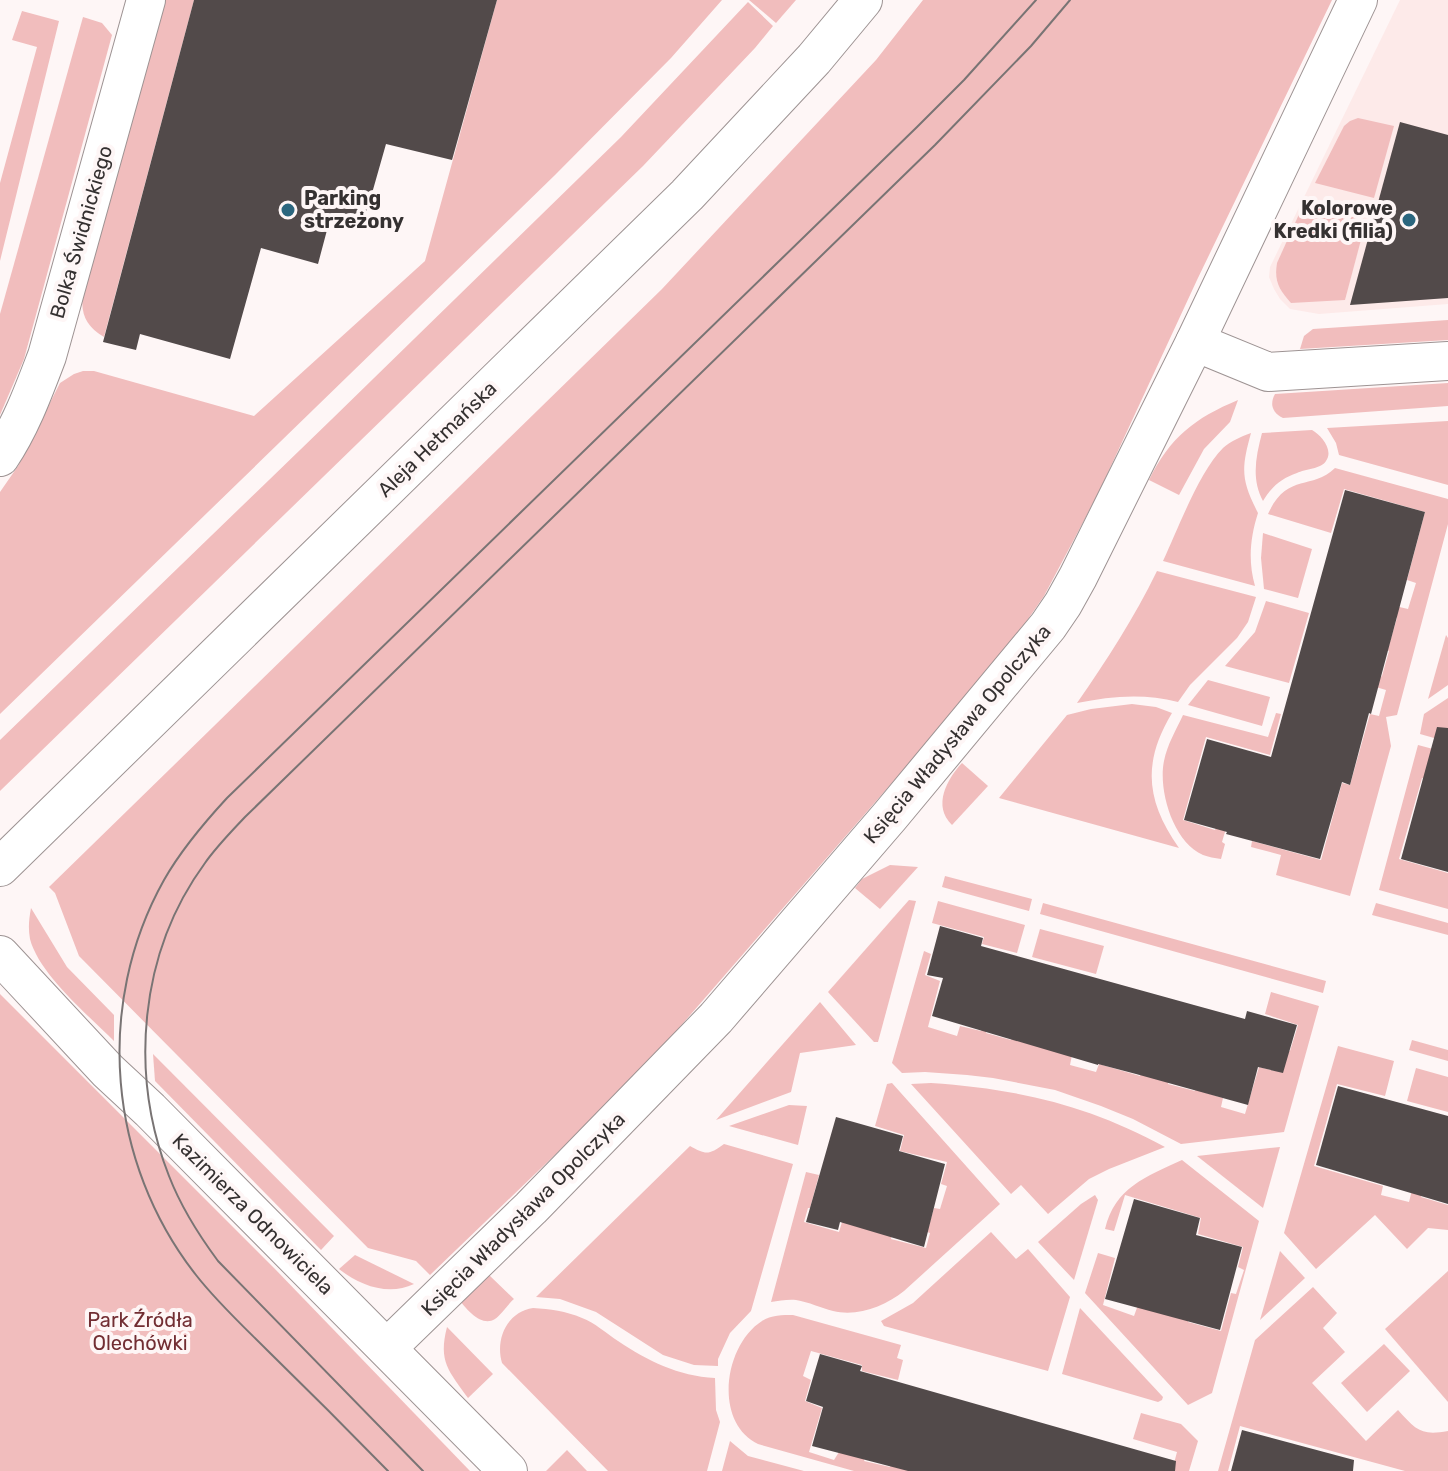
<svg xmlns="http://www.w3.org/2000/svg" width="1448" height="1471" viewBox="0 0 1448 1471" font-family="Rubik,sans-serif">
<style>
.built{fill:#fdeae9}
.green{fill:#f1bdbd}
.building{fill:#524a4a}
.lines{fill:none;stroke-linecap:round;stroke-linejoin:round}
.street-casing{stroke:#9d9393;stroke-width:40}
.street{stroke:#fff;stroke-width:38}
.tram{stroke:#797474;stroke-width:2}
.poi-dot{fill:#2b667e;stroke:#fef6f6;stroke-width:3}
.labels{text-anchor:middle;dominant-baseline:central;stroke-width:8;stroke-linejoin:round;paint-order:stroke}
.poi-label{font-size:20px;font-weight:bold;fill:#353131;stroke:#fef6f6;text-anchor:start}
.street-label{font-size:20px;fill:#353131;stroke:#fef6f6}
.park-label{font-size:20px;fill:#722e33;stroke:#fef6f6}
</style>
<rect width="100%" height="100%" fill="#fef6f6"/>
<polygon class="built" points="1400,0 1448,0 1448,304 1319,314 1290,309 1280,299 1274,289 1269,277 1270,267"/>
<g class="green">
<path d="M164,0H194L104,337C87,327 80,314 83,295Z"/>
<polygon points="497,0 722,0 671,58 555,175 0,714 0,492 18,466 60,383 74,374 83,371 94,371 254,416 425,261"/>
<polygon points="749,0 796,0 776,23"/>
<polygon points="923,0 1332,0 1197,280 1098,494 1044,596 1004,654 678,1029 619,1093 430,1275 416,1261 368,1248 79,956 55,893 49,887 662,289 876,60"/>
<polygon points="748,2 773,26 755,48 643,166 0,791 0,740 332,419 621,137"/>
<polygon points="22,11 59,21 0,261 0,183 37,47 12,40"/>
<polygon points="83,17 102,23 112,35 24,359 0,415 0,314"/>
<polygon points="1358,118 1394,126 1374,198 1315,183 1344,126 1350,121"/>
<path d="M1305,201L1366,221L1345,300L1291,303C1279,290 1274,281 1277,263Z"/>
<polygon points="1448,320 1448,340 1300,349 1304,336 1313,329"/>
<path d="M1448,383V406L1283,418C1273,413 1269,405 1275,394Z"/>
<path d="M1238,400L1230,422L1204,449L1179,495L1149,480C1170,437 1195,418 1238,400Z"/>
<polygon points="1448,421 1448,485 1339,455 1336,443 1327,428"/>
<path d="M1312,430C1321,435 1334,450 1326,461C1321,469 1305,469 1297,473C1282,478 1271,487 1263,501C1251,479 1256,456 1262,433Z"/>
<path d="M1251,433C1241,469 1241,480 1258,513C1250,538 1248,561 1255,586L1163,561C1178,529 1199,472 1223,448C1231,441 1240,437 1251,433Z"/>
<path d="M1335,468L1448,499V524L1397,715L1386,717L1391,746L1350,896L1276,875L1281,855L1251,847L1252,841L1321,860L1342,783L1350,785L1370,714L1379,716L1386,690L1369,685L1382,676L1389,651L1378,647L1389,645L1397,618L1391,605L1408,609L1416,583L1407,580L1425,512L1344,489L1331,533L1268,514C1287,472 1311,491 1335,468Z"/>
<polygon points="1263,533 1312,549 1298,598 1264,589 1261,558"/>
<path d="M1157,571L1256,597L1248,622L1237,638L1190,685L1178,702C1144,693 1111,696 1077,703C1107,660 1134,618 1157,571Z"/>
<polygon points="1266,601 1309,613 1289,683 1225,666 1255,632"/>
<polygon points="1446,635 1448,638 1448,685 1428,699"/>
<polygon points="1208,680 1270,697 1262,726 1188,705"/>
<polygon points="1448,698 1448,742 1420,734 1424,714"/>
<path d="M1132,704L1156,707L1172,713C1142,763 1146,801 1179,848L999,798L1067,715L1091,709Z"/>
<path d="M1276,713L1281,714L1270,755L1206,737L1183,820L1215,830L1218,822L1227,825L1222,842L1225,844L1221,859C1215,858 1208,857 1203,855C1173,842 1158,790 1164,761C1167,745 1176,730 1183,715L1268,737Z"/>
<polygon points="1418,745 1448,753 1448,784 1422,778 1399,859 1448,873 1448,909 1379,890"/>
<path d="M962,763L988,786L952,825C932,806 947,779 962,763Z"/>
<polygon points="890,865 918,867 880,909 855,888 862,879"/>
<polygon points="945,876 1032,899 1029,911 942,887"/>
<polygon points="909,900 916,901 878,1042 874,1042 828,992"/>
<polygon points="938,901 1025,925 1017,953 982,944 984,937 932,923"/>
<polygon points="1043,903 1326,981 1323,993 1040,914"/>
<polygon points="1376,903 1448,923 1448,935 1372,915"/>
<path d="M31,908L67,967L114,1015V1041C88,1015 39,974 30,939C28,928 29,919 31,908Z"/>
<polygon points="1040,929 1104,946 1096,974 1032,957"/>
<polygon points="924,951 931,954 925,975 940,981 928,1027 957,1036 960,1026 981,1031 984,1023 987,1024 986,1033 1011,1040 1014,1031 1072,1055 1070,1065 1096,1072 1099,1064 1140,1076 1143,1067 1170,1074 1168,1084 1195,1091 1198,1082 1200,1091 1223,1098 1221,1107 1245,1114 1259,1067 1275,1071 1282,1050 1290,1051 1298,1025 1265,1014 1271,992 1319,1006 1284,1132 1181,1144 1133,1119 1101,1106 1055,1090 993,1078 967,1075 925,1072 902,1073 892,1063"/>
<polygon points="0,994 275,1269 470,1471 0,1471"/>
<polygon points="820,1002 856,1045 800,1053 791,1092 716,1120"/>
<polygon points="1412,1040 1448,1050 1448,1061 1409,1050"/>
<polygon points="1338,1046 1394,1061 1385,1096 1337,1084 1314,1166 1383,1186 1381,1195 1409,1202 1413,1186 1423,1189 1421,1197 1448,1205 1448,1230 1428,1228 1407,1249 1375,1215 1316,1269 1284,1233"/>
<polygon points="153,1054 334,1236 321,1250 155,1081"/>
<polygon points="1416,1068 1448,1077 1448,1112 1407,1101"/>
<path d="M892,1083L1000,1204L904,1291C885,1306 858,1317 833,1311C821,1308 809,1302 796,1300C788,1299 779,1301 771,1302L806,1172L819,1175L810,1208H808L804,1222L839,1232L842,1222L893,1229L891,1239L926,1248L930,1233L927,1232L934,1208L940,1209L947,1186L941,1184L947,1162L900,1151L904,1135L875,1126L887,1084Z"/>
<path d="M931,1083C1018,1089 1088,1105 1165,1147L1109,1169L1089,1179L1048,1214L1021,1185L1011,1194L911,1084Z"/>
<polygon points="789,1105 807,1106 798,1145 729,1126"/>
<path d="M724,1144L793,1164L751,1311L730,1333L718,1359V1366L694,1365L663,1355L596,1312L560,1299L536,1297L690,1146C706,1155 709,1155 724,1144Z"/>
<polygon points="1280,1147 1263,1208 1197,1156"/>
<path d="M1182,1160L1259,1221L1212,1393L1188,1405L1085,1293L1098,1253L1115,1258L1103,1305L1134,1316L1138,1305L1190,1313L1188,1322L1221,1331L1231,1293L1236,1294L1244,1270L1238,1267L1243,1247L1198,1234L1201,1218L1125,1195L1114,1231L1105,1229C1115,1187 1146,1177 1182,1160Z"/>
<polygon points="1095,1195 1098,1200 1074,1280 1038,1242 1081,1204"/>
<polygon points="991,1232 1016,1259 1028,1249 1070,1297 1048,1371 884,1326 881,1321 913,1303"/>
<polygon points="1280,1251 1305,1278 1260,1320"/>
<path d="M355,1255L414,1284C389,1296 360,1286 339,1269Z"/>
<polygon points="1448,1271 1448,1402 1385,1329"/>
<path d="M489,1275L514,1299C508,1304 501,1315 495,1319C482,1327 468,1311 461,1302Z"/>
<path d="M1313,1287L1337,1313L1323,1328L1345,1352L1312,1383L1366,1441L1398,1410C1416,1430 1421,1436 1448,1431V1471H1405L1240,1426L1228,1471H1218L1255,1340Z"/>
<path d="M533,1308C550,1309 566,1311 582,1318C595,1323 606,1333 618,1341C648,1361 678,1376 715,1378L716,1410L720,1422L707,1471H608L502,1363C495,1339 507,1312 533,1308Z"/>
<polygon points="1080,1308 1163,1397 1162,1400 1158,1402 1062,1374"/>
<path d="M793,1315L901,1345L897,1358L903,1360L898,1380L862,1371V1365L811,1351L803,1376L811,1380L805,1401L822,1408L809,1452L834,1460L839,1452L867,1451L864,1461L890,1467L893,1459L936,1471H854L758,1444C713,1422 724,1345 762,1321C771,1315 783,1315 793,1315Z"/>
<path d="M447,1327L493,1374L468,1398C449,1371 438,1362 447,1327Z"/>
<polygon points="1384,1344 1410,1371 1367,1412 1341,1383"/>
<polygon points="1141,1413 1181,1424 1198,1441 1189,1471 1172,1471 1177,1452 1133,1439"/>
<polygon points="730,1441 748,1456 804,1471 722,1471"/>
<polygon points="567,1450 587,1471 546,1471"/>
</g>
<g class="building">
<polygon points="194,0 497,0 452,160 386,144 363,225 331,215 318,264 261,248 230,359 140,334 136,350 103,342"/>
<polygon points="1400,122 1448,135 1448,298 1350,305"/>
<polygon points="1345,490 1425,512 1371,714 1369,713 1350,785 1342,782 1320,859 1226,834 1227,832 1184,820 1207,739 1271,757"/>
<polygon points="1437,727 1448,728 1448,872 1401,859"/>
<polygon points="940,926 983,938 981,946 1194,1005 1245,1019 1247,1011 1297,1025 1283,1073 1258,1067 1248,1105 1136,1074 1098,1064 1098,1065 932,1016 943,978 927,975"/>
<polygon points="1338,1086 1448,1116 1448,1204 1316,1165"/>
<polygon points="836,1117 903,1136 899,1151 945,1164 924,1247 840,1222 838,1230 806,1222"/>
<polygon points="1134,1199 1200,1218 1196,1235 1242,1247 1220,1330 1105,1299"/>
<polygon points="820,1354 862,1366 860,1371 1176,1461 1175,1471 908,1471 812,1446 823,1407 806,1401"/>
<polygon points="1242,1430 1354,1460 1353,1471 1231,1471"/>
</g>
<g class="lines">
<g class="street-casing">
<g id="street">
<polyline points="1195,342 1268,372 1448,361"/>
<path d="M0,457C21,426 34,390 47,356L146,0"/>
<polyline points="0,867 687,195 814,59 863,0"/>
<polyline points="0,955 108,1071 150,1110 508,1471"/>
<polyline points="387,1348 531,1208 716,1018 890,816 1048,626 1063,604 1078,577 1195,342 1358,0"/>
</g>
</g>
<use href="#street" class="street"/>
<g class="tram">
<path d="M388,1471C348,1430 308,1390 267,1350C243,1326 217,1302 196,1275C108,1163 94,1005 164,880C181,850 203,824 227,798L917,127L964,80L1036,0"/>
<path d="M423,1471L218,1261C198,1234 181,1207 169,1176C129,1074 139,953 205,863C217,846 231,832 245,817L935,145L1031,46L1070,0"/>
</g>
</g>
<g class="poi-dot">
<circle cx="288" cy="210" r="8"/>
<circle cx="1409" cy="220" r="8"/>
</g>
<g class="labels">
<g class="poi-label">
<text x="304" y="198">Parking<tspan x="304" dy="23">strzeżony</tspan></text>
<text x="1393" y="208" text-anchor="end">Kolorowe<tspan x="1393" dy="23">Kredki (filia)</tspan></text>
</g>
<g class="street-label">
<text transform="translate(81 232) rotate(-74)">Bolka Świdnickiego</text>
<text transform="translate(437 439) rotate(-44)">Aleja Hetmańska</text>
<text transform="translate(957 734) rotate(-50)">Księcia Władysława Opolczyka</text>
<text transform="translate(253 1214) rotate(45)">Kazimierza Odnowiciela</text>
<text transform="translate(523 1214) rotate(-45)">Księcia Władysława Opolczyka</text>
</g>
<g class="park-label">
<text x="140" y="1320">Park Źródła<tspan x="140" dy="23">Olechówki</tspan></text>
</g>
</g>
</svg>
